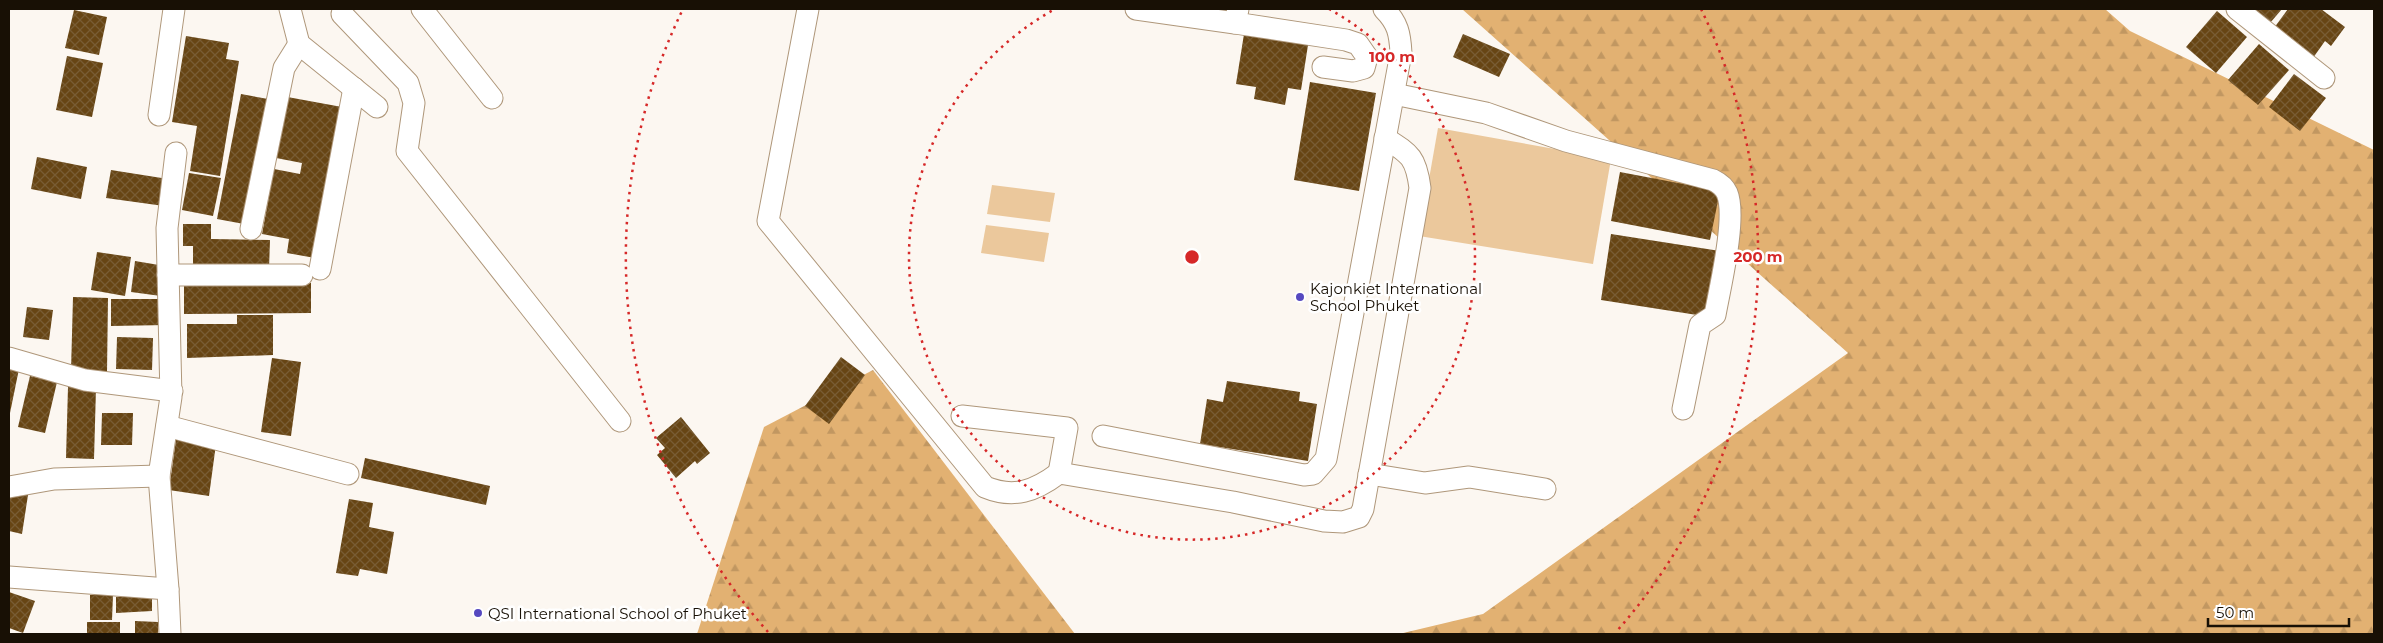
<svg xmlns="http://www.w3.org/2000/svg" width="2383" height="643" viewBox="0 0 2383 643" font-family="Montserrat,sans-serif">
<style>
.green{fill:#ebc89c}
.forest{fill:url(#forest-firs)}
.building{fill:url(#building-cross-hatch)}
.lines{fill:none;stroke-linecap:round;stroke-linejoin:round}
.minor-casing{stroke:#af977a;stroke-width:23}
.minor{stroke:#fff;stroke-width:21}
.ring{fill:none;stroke:#d62828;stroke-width:2.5;stroke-dasharray:2.5 5}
.poi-dot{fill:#5649c0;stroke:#fff;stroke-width:2}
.labels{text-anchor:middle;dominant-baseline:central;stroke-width:5;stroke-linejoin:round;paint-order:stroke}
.poi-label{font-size:15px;fill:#181005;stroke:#fff;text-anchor:start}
.centre{fill:#d62828;stroke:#fff;stroke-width:2.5}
.ring-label{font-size:15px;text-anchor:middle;font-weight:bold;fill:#d62828;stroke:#fff;stroke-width:5;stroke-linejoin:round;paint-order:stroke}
</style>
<defs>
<pattern id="forest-firs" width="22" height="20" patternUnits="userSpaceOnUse" patternTransform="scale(1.25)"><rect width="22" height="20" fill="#e2b172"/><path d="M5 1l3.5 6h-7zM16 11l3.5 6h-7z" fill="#c19761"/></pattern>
<pattern id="building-cross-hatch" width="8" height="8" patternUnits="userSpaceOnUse" patternTransform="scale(1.25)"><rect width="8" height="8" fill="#674514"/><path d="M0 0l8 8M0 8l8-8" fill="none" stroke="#785c34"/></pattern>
</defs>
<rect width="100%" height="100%" fill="#fcf7f1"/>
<g class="green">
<polygon points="1438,128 1611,159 1593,264 1419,236"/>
<polygon points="992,185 1055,193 1050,222 987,214"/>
<polygon points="986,225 1049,233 1044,262 981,253"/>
</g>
<g class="forest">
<polygon points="1462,9 2105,9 2130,31 2374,150 2374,634 1399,634 1483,614 1848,353"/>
<polygon points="873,370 1075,634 697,634 764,427"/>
</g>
<g class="building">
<polygon points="2253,9 2282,9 2270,23"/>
<polygon points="2288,9 2321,9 2345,27 2331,46 2325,41 2313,58 2274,28"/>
<polygon points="74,10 107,17 99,55 65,48"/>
<polygon points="2217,11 2247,37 2216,73 2186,47"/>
<polygon points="1244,34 1308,45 1301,90 1288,88 1285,105 1254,99 1256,87 1236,84"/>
<polygon points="1463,34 1510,54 1499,77 1453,57"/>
<polygon points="186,36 229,43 226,59 239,61 220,176 190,171 197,126 172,122"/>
<polygon points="2259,44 2289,70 2258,105 2228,80"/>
<polygon points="67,56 103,63 92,117 56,110"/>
<polygon points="2294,74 2326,98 2300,131 2269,107"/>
<polygon points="1310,82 1376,93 1359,191 1294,180"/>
<polygon points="241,94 268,99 244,224 217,219"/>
<polygon points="282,96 342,107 315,258 287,253 289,239 262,234 274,169 300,174 302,163 271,157"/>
<polygon points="37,157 87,167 81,199 31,189"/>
<polygon points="111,170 168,179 164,206 106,198"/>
<polygon points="1620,172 1720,191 1710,240 1611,221"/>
<polygon points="189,173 221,178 213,216 182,210"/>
<polygon points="183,224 211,224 211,239 270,240 269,269 193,269 193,246 183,246"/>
<polygon points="1611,234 1720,251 1710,317 1601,300"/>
<polygon points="97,252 131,257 125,296 91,290"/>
<polygon points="135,261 165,266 161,296 131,292"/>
<polygon points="184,283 311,283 311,313 184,314"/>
<polygon points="73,297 108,298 107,372 71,371"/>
<polygon points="111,299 167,299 167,325 111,326"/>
<polygon points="27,307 53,310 49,340 23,337"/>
<polygon points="237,315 273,315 273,355 187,358 187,324 237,324"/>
<polygon points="117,337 153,338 152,370 116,369"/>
<polygon points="841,357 865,375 829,424 805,406"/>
<polygon points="272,358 301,362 291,436 261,432"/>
<polygon points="9,362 20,364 10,413 9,413"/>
<polygon points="30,376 57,382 45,433 18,427"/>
<polygon points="1227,381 1300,392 1299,401 1317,404 1308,461 1200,444 1207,399 1223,402"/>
<polygon points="68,387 96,388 94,459 66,458"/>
<polygon points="102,413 133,413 132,445 101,445"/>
<polygon points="681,417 710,453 697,464 695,461 676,478 657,455 665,448 656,438"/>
<polygon points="176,439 216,444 209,496 169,490"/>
<polygon points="365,458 490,486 486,505 361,478"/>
<polygon points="9,492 28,495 22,534 9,531"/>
<polygon points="349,499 373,503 369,527 394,532 387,574 360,569 358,576 336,573"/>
<polygon points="9,592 35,601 23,633 9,628"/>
<polygon points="90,595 113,595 112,620 90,620"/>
<polygon points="152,595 152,611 116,613 116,597"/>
<polygon points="135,621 158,622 158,634 135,634"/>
<rect x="87" y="622" width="33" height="12"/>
</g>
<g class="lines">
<g class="minor-casing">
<g id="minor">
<polyline points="290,9 299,44 377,107"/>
<polyline points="422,9 492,98"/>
<path d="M808,9L768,221L985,487C1014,499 1035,491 1059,473L1233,502L1324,521L1343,522L1359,517L1363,509L1420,188C1416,157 1410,154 1385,138"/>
<polyline points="1136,9 1235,23 1238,9"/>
<polyline points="2237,9 2324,78"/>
<polyline points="342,14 408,83 414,103 407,151 620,421"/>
<polyline points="1235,23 1346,40 1358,44 1367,57 1364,68 1353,71 1323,67"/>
<path d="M1394,94L1486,113L1566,141L1713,180C1719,183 1724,186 1727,193C1737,217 1720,287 1715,315L1700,325L1683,409"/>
<polyline points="159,115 174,9"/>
<polyline points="251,229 284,68 299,44"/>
<polyline points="320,269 354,88"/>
<polyline points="168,275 302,275"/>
<polyline points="9,358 85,380 172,391"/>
<polyline points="962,416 1067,428 1059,473"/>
<polyline points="167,426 348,474"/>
<path d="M1103,436L1304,475L1313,474L1326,459L1401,53C1400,34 1398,23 1384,9"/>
<polyline points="1369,474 1425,483 1469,477 1545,489"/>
<polyline points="9,487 54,479 159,476"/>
<polyline points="9,577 168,589"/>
<polyline points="170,634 168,589 159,476 171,397 167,228 176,153"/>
</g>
</g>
<use href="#minor" class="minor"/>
</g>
<g class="ring">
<path d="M1329 9A283 283 0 1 1 1055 9"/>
<path d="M768 632A566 566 0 0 1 683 9M1701 9A566 566 0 0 1 1616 632"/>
</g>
<g class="poi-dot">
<circle cx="1300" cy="297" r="5"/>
<circle cx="478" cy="613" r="5"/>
</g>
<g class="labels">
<g class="poi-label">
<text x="1310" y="288">Kajonkiet International<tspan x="1310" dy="17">School Phuket</tspan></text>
<text x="488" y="613">QSI International School of Phuket</text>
</g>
</g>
<circle cx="1192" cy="257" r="8" class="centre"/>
<g class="ring-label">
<text x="1392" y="62">100 m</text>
<text x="1758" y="262">200 m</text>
</g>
<rect width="2383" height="643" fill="none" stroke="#181005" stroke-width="20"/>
<path d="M2208 618v8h141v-8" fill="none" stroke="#181005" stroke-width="2.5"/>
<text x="2216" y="618" font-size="15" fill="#181005" stroke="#ffffff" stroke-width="4" paint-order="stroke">50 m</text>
</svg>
